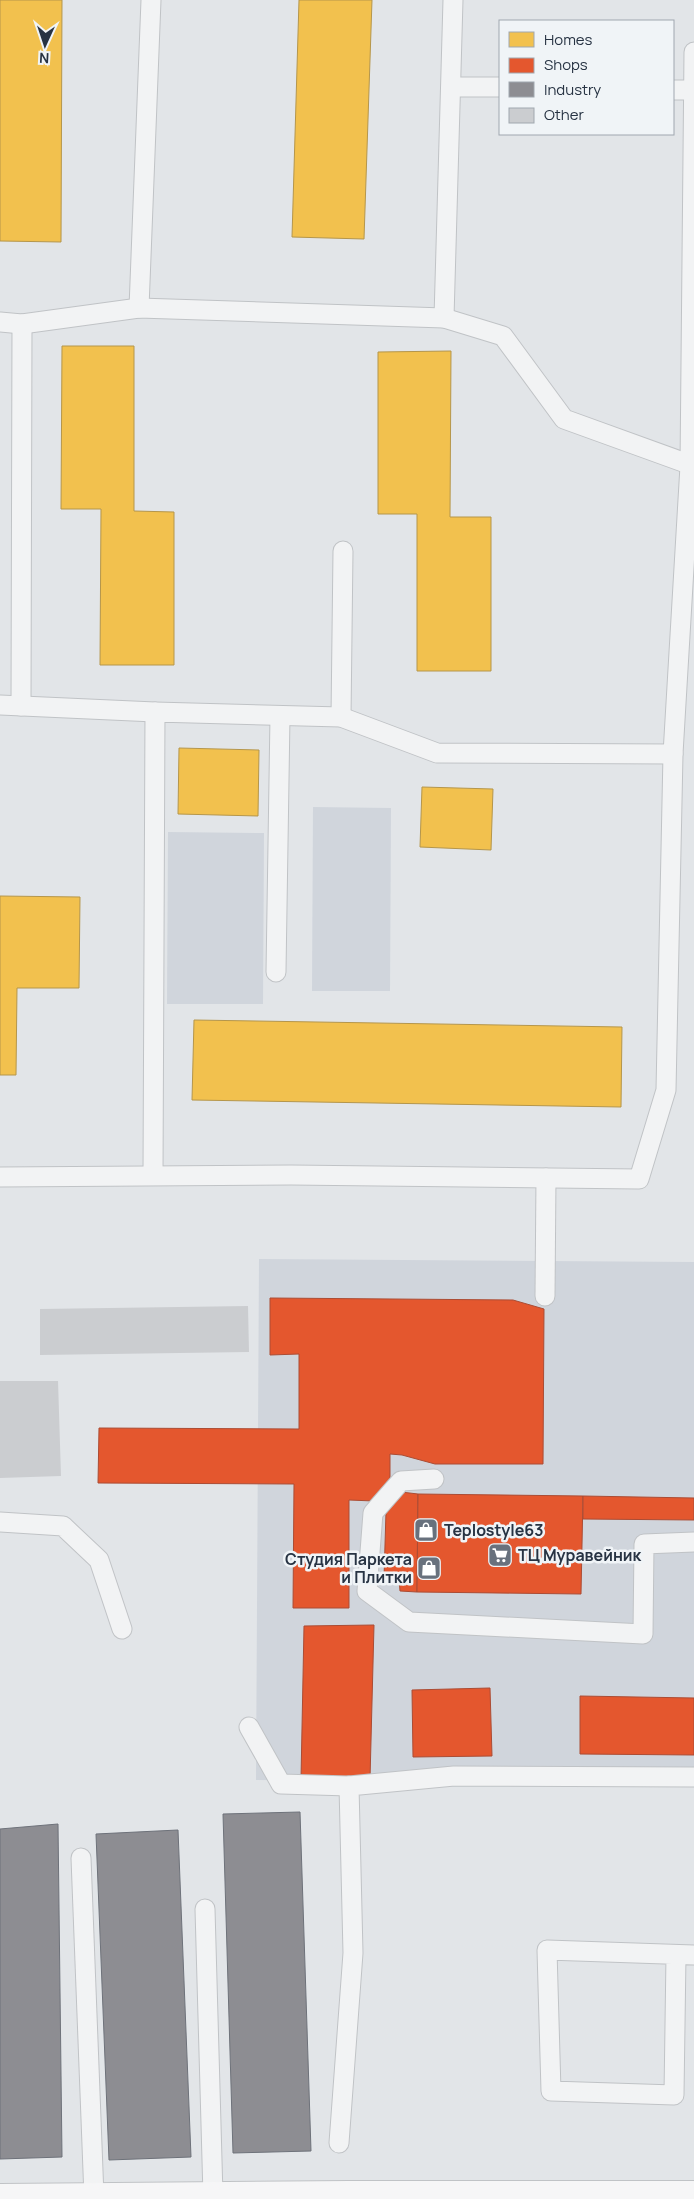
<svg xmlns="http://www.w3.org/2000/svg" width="694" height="2199" viewBox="0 0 694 2199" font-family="Manrope,sans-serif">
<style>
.built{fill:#d0d5dc}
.homes{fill:#f2c14e;stroke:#b5964b}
.shops{fill:#e4572e;stroke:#ab4c34}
.industry{fill:#8d8d92;stroke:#6e727a}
.building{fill:#cbcdd0}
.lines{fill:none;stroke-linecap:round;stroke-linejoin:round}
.service-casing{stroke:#c0c3c6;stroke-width:21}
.secondary-casing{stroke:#c0c3c6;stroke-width:30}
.service{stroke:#f2f3f4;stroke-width:19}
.secondary{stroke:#f6f6f7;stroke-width:28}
.labels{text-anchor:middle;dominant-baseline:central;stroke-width:5;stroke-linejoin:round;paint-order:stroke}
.poi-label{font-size:16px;font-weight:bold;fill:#273343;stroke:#f0f4f7;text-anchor:start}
</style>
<rect width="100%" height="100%" fill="#e2e5e8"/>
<g class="built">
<polygon points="313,807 391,808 390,991 312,991"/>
<polygon points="168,832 264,833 263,1004 167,1004"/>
<polygon points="259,1259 694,1262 694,1769 415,1770 374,1781 256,1780"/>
</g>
<g class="homes">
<polygon points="0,0 62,0 61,242 0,241"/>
<polygon points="299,0 372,0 364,239 292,237"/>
<polygon points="62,346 134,346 134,511 174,512 174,665 100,665 101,509 61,509"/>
<polygon points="451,351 450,517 491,517 491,671 417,671 417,514 378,514 378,352"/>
<polygon points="179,748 259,750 258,816 178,814"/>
<polygon points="422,787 493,789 491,850 420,847"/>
<polygon points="0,896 80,897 79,988 17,988 16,1075 0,1075"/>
<polygon points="194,1020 622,1027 621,1107 192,1100"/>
</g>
<g class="shops">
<polygon points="270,1298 513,1300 544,1309 543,1464 435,1464 402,1455 390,1454 390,1478 374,1501 349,1500 349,1608 293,1608 294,1484 98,1483 99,1428 299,1429 299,1354 270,1355"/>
<polygon points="401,1492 418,1494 417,1592 400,1591 399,1578 384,1578 386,1512"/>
<polygon points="418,1494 583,1496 581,1594 417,1592"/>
<polygon points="583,1496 694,1498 694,1520 583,1519"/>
<polygon points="374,1625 370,1779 301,1779 304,1626"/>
<polygon points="490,1688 492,1756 413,1757 412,1690"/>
<polygon points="580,1696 694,1698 694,1755 580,1754"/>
</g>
<g class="industry">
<polygon points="300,1812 311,2151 233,2153 223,1814"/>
<polygon points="58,1824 62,2157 0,2159 0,1829"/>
<polygon points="178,1830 191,2157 109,2160 96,1834"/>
</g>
<g class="building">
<polygon points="248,1306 249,1352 40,1355 40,1309"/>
<polygon points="0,1381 58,1381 61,1476 0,1478"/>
</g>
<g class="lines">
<g class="service-casing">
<g id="service">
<polyline points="451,87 500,87"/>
<polyline points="673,90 693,90"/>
<polyline points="139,308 151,0"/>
<polyline points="444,318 453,0"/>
<polyline points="0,322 22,324 139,308 444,318 503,336 564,419 694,466"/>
<polyline points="0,705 155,712"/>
<polyline points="21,706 22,324"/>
<polyline points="341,717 343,551"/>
<polyline points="276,972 280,716"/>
<polyline points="153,1174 155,712 341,717 437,753 673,754 690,466 694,52"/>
<polyline points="0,1177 291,1175 639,1179 666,1090 673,754"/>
<polyline points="545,1296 546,1178"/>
<polyline points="434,1479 401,1481 373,1513 367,1591 409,1622 643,1634 644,1544 694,1542"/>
<polyline points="0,1522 63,1526 99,1560 122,1629"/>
<polyline points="249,1727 281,1784 349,1786"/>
<polyline points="81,1858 94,2197"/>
<polyline points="205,1909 213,2196"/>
<polyline points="676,1955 674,2095 551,2091 547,1950 694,1955"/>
<polyline points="339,2143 353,1953 349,1786 454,1776 694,1777"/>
</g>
</g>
<g class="secondary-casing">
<polyline id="secondary" points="0,2198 350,2195 694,2195"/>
</g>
<use href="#service" class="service"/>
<use href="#secondary" class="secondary"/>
</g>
<defs>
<g id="shop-square" transform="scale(1.25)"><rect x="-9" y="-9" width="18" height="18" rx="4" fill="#68717d" stroke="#f0f4f7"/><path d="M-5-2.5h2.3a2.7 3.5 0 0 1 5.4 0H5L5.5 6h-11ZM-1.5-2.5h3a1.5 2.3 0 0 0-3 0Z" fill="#fff"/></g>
<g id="supermarket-square" transform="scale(1.25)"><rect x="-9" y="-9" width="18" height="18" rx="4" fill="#68717d" stroke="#f0f4f7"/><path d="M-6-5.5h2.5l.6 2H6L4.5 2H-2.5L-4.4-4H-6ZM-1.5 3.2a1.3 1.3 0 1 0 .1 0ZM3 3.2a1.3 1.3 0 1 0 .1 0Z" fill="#fff"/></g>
</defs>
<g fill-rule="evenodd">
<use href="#shop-square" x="426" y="1530"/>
<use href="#supermarket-square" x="500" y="1555"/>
<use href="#shop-square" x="429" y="1568"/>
</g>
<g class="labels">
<g class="poi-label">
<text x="444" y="1530">Teplostyle63</text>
<text x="518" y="1555">ТЦ Муравейник</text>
<text x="412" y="1559" text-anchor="end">Студия Паркета<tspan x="412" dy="18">и Плитки</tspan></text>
</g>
</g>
<rect x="499" y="20" width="175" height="115" fill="#f0f4f7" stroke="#a0a7af"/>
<rect x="509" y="32" width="25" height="15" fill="#f2c14e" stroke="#a0a7af"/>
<text x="544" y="45" font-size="15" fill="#273343">Homes</text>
<rect x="509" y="58" width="25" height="15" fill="#e4572e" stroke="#a0a7af"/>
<text x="544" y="70" font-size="15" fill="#273343">Shops</text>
<rect x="509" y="82" width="25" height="15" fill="#8d8d92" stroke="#a0a7af"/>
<text x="544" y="95" font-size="15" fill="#273343">Industry</text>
<rect x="509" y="108" width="25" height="15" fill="#cbcdd0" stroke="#a0a7af"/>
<text x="544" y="120" font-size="15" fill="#273343">Other</text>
<g transform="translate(45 45) rotate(183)" stroke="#f0f4f7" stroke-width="4" paint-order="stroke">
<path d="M0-4L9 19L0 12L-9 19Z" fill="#273343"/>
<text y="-8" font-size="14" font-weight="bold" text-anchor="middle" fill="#273343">N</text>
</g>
</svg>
